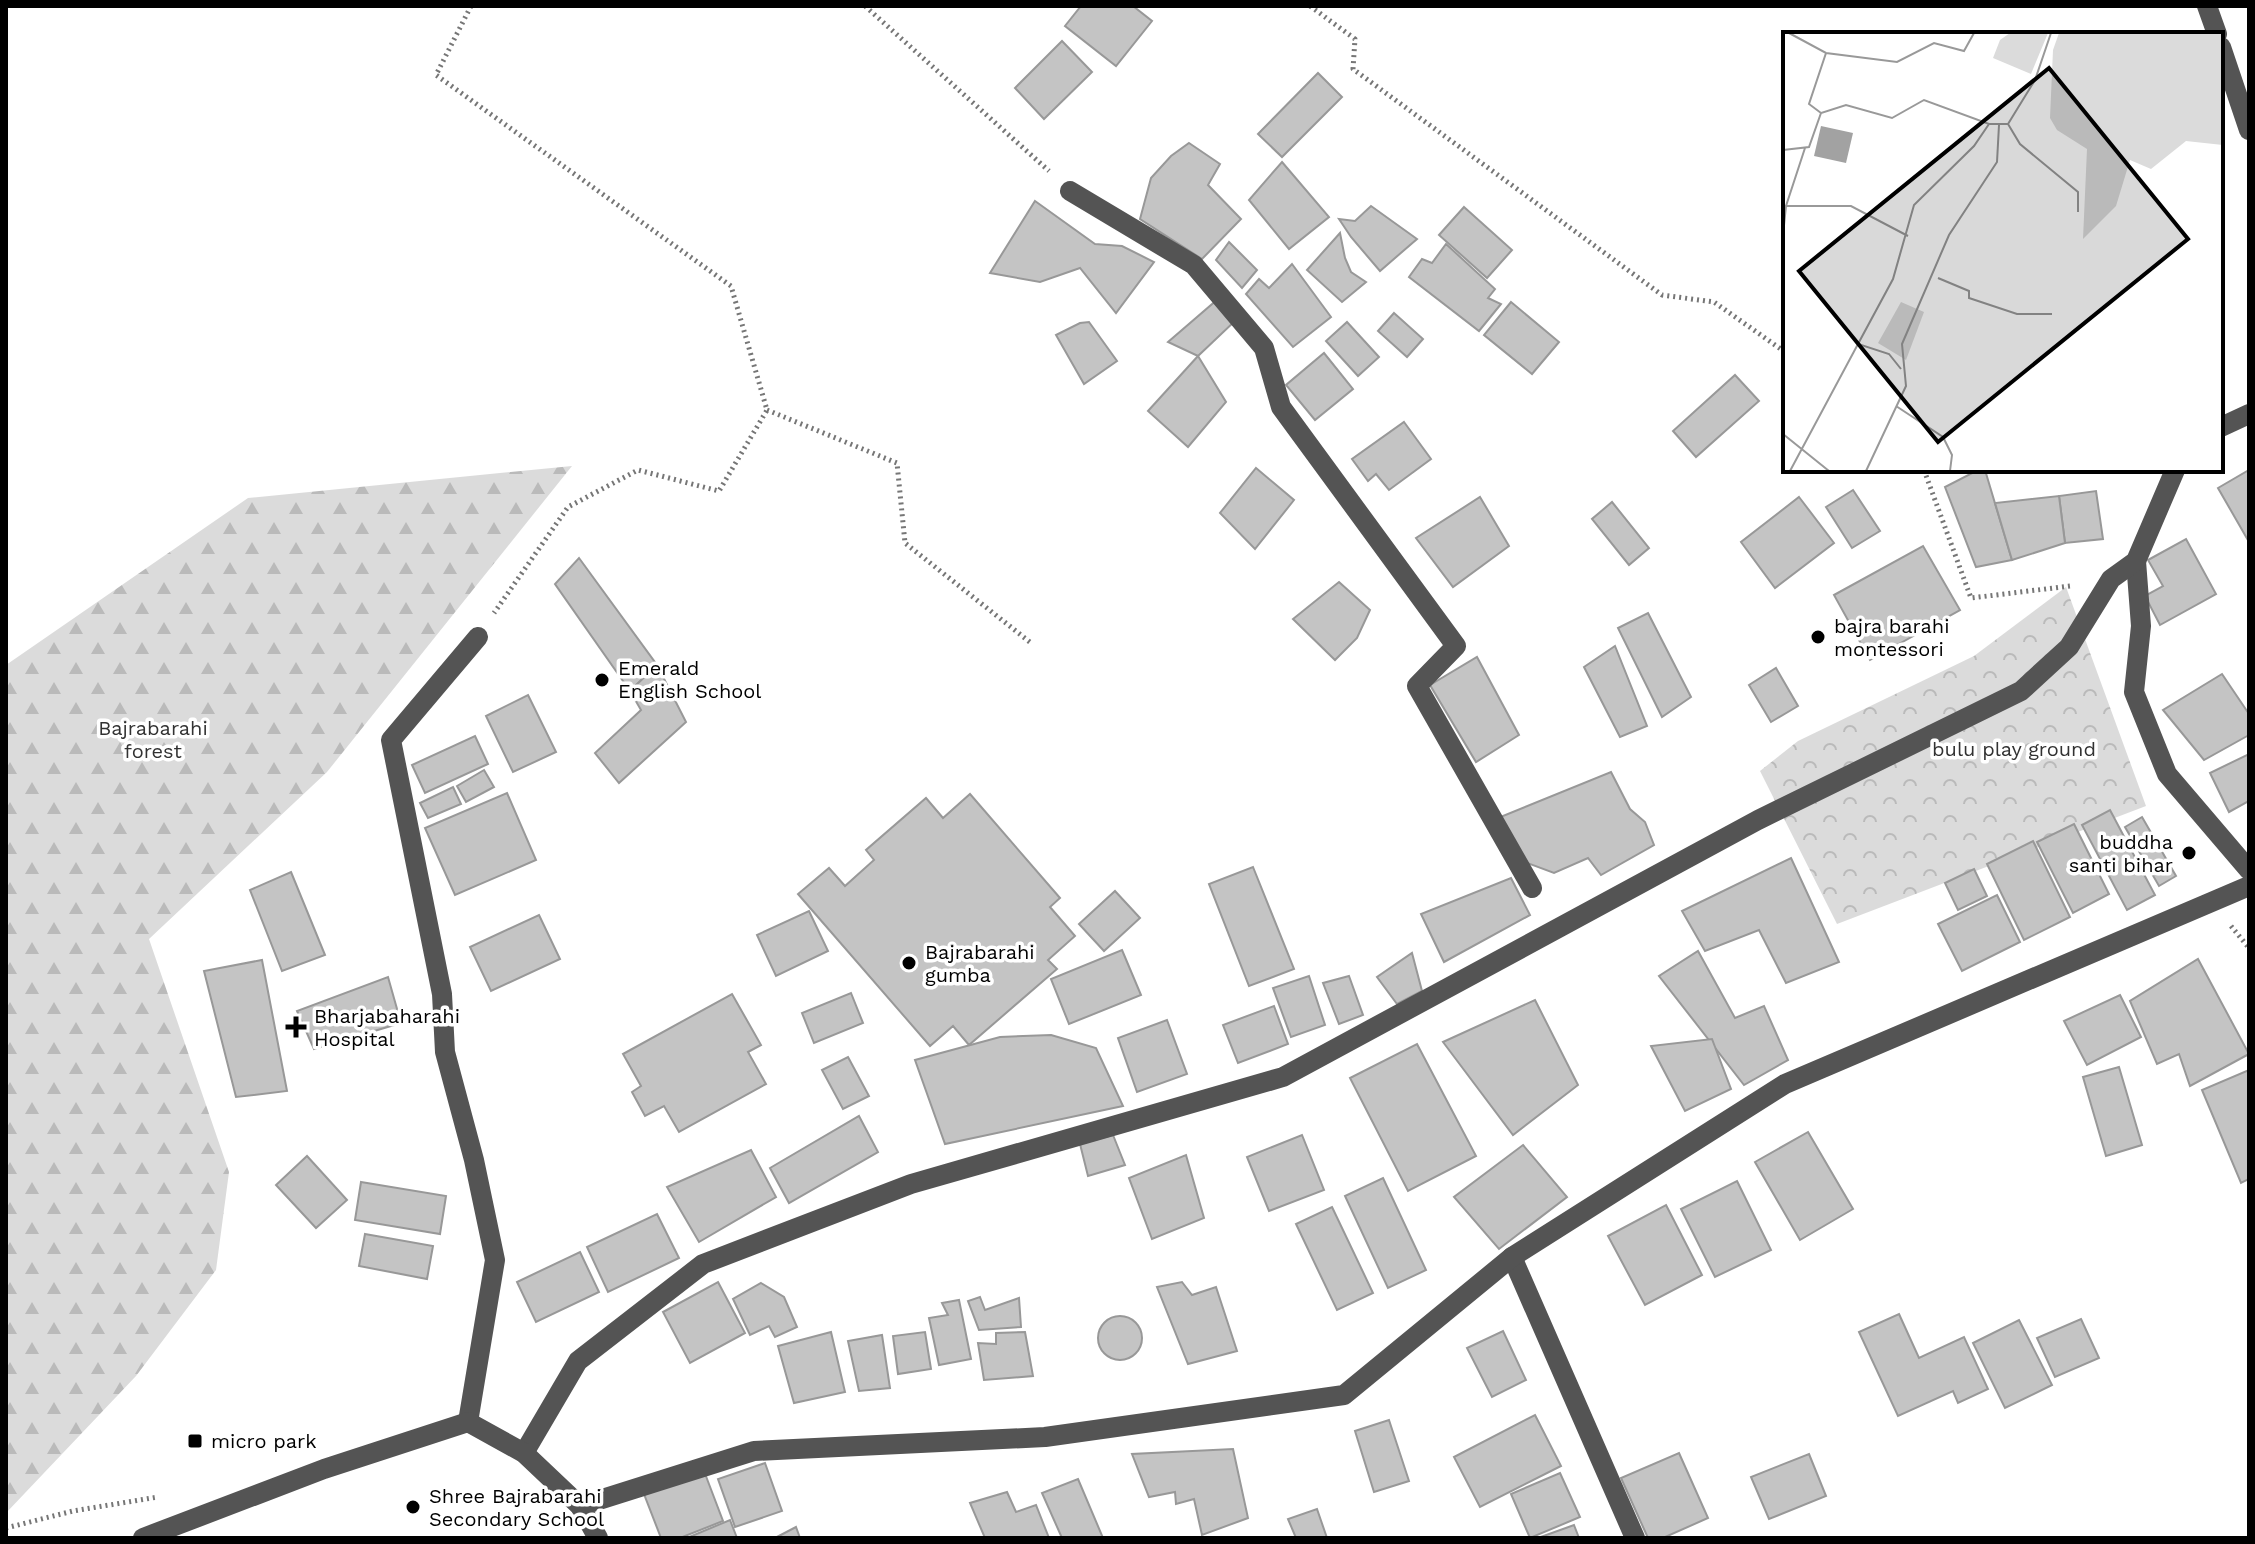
<svg xmlns="http://www.w3.org/2000/svg" width="2255" height="1544" viewBox="0 0 2255 1544" font-family="'Work Sans',sans-serif">
<style>
.forest{fill:url(#forest-firs)}
.park{fill:url(#park-crowns)}
.building{fill:#c4c4c4;stroke:#989898;stroke-width:2}
.lines{fill:none;stroke-linecap:round;stroke-linejoin:round}
.path{stroke:#767676;stroke-width:5;stroke-dasharray:2 4;stroke-linecap:butt}
.minor{stroke:#545454;stroke-width:20}
.poi-dot{fill:#000;stroke:#fff;stroke-width:3}
.labels{text-anchor:middle;dominant-baseline:central;stroke-width:7;stroke-linejoin:round;paint-order:stroke}
.poi-label{font-size:20px;fill:#000;stroke:#fff;text-anchor:start}
.park-label{font-size:20px;fill:#323232;stroke:#fff}
.inset-road{fill:none;stroke:#999;stroke-width:2}
.view{fill:#000;fill-opacity:0.15;stroke:#000;stroke-width:4}
.inset-edge{fill:none;stroke:#000;stroke-width:4}
</style>
<defs>
<pattern id="forest-firs" width="22" height="20" patternUnits="userSpaceOnUse" patternTransform="scale(2)"><rect width="22" height="20" fill="#dbdbdb"/><path d="M5 1l3.5 6h-7zM16 11l3.5 6h-7z" fill="#bababa"/></pattern>
<pattern id="park-crowns" width="20" height="18" patternUnits="userSpaceOnUse" patternTransform="scale(2)"><rect width="20" height="18" fill="#dbdbdb"/><path d="M2 6a3 3 0 1 1 6 0M12 15a3 3 0 1 1 6 0" fill="none" stroke="#bababa"/></pattern>
</defs>
<rect width="100%" height="100%" fill="#fff"/>
<polygon class="forest" points="572,466 327,772 149,939 229,1172 216,1270 136,1376 6,1513 6,665 248,498"/>
<polygon class="park" points="2066,587 2146,806 1837,924 1760,771 1798,741 1974,656"/>
<g class="building">
<polygon points="1081,6 1133,6 1152,21 1116,66 1065,26"/>
<polygon points="1062,41 1092,72 1044,119 1015,88"/>
<polygon points="1318,73 1342,97 1282,157 1258,134"/>
<polygon points="1189,143 1220,164 1208,185 1241,219 1202,259 1140,219 1151,178 1171,156"/>
<polygon points="1282,162 1329,217 1289,249 1249,200"/>
<polygon points="1035,201 1095,244 1122,246 1154,262 1116,313 1080,268 1040,282 990,273"/>
<polygon points="1371,206 1417,239 1380,271 1351,237 1339,219 1355,221"/>
<polygon points="1464,207 1512,250 1487,278 1439,235"/>
<polygon points="1340,233 1345,258 1351,272 1366,282 1342,302 1307,270"/>
<polygon points="1229,242 1257,270 1242,288 1216,260"/>
<polygon points="1446,244 1495,289 1488,298 1501,304 1479,331 1409,277 1422,259 1432,263"/>
<polygon points="1292,264 1331,317 1293,347 1246,294 1259,279 1269,288"/>
<polygon points="1218,299 1236,320 1198,356 1168,342"/>
<polygon points="1511,302 1559,342 1532,374 1484,335"/>
<polygon points="1394,313 1423,339 1407,357 1378,331"/>
<polygon points="1089,322 1117,361 1084,384 1056,335 1080,323"/>
<polygon points="1347,322 1379,357 1358,376 1326,341"/>
<polygon points="1324,353 1353,389 1315,420 1286,385"/>
<polygon points="1198,356 1226,402 1188,447 1148,411"/>
<polygon points="1735,375 1759,401 1696,457 1673,431"/>
<polygon points="1404,422 1431,459 1389,490 1376,474 1368,481 1352,459"/>
<polygon points="1256,468 1294,500 1255,549 1220,513"/>
<polygon points="1978,470 1985,470 2012,560 1976,567 1945,487"/>
<polygon points="2249,470 2249,542 2218,488"/>
<polygon points="1853,490 1880,531 1852,548 1826,507"/>
<polygon points="2096,491 2103,539 2065,543 2059,496"/>
<polygon points="2059,496 2065,543 2012,560 1995,503"/>
<polygon points="1480,497 1509,546 1453,587 1416,538"/>
<polygon points="1799,497 1834,543 1775,588 1741,542"/>
<polygon points="1612,502 1649,548 1629,565 1592,519"/>
<polygon points="2186,539 2216,594 2160,625 2145,596 2163,586 2148,560"/>
<polygon points="1923,546 1960,610 1870,660 1834,595"/>
<polygon points="579,558 657,665 630,691 555,584"/>
<polygon points="1339,582 1370,610 1357,638 1335,660 1293,619"/>
<polygon points="1648,613 1691,697 1662,717 1618,628"/>
<polygon points="1615,646 1647,726 1620,737 1584,667"/>
<polygon points="1477,657 1519,735 1476,762 1430,685"/>
<polygon points="657,665 686,722 619,783 595,753 641,710 630,691"/>
<polygon points="1776,668 1798,706 1771,722 1749,685"/>
<polygon points="2222,674 2249,714 2249,735 2204,760 2163,710"/>
<polygon points="528,695 556,752 513,772 486,716"/>
<polygon points="475,736 488,764 425,793 412,765"/>
<polygon points="2249,754 2249,801 2229,812 2210,773"/>
<polygon points="484,770 494,787 466,802 457,786"/>
<polygon points="1611,772 1630,809 1645,822 1654,845 1601,875 1588,858 1554,873 1522,861 1498,818"/>
<polygon points="453,787 461,804 428,818 420,803"/>
<polygon points="507,793 536,860 455,895 425,828"/>
<polygon points="970,794 1060,898 1050,907 1075,936 1048,960 1057,969 969,1045 953,1026 930,1046 798,894 829,868 845,886 874,860 866,850 926,798 943,818"/>
<polygon points="2110,810 2155,895 2127,910 2082,825"/>
<polygon points="2142,817 2176,876 2159,886 2125,827"/>
<polygon points="2074,824 2109,894 2073,913 2037,842"/>
<polygon points="2033,841 2070,917 2024,940 1987,864"/>
<polygon points="1791,858 1839,962 1786,983 1759,930 1705,951 1682,911"/>
<polygon points="1253,867 1294,969 1249,986 1209,884"/>
<polygon points="1974,869 1987,896 1958,910 1945,883"/>
<polygon points="291,872 325,955 282,971 250,890"/>
<polygon points="1511,878 1530,915 1444,962 1421,914"/>
<polygon points="1115,891 1140,918 1104,951 1079,924"/>
<polygon points="1997,895 2020,942 1962,971 1938,924"/>
<polygon points="809,911 828,951 776,976 757,935"/>
<polygon points="539,915 560,959 491,991 470,947"/>
<polygon points="1122,950 1141,995 1069,1024 1051,979"/>
<polygon points="1698,951 1735,1018 1764,1006 1788,1060 1744,1085 1659,976"/>
<polygon points="1412,953 1422,991 1397,1004 1377,977"/>
<polygon points="2198,959 2249,1054 2190,1086 2179,1054 2157,1064 2130,1001"/>
<polygon points="262,960 287,1091 236,1097 204,971"/>
<polygon points="1309,976 1325,1025 1291,1037 1273,988"/>
<polygon points="1349,976 1363,1015 1339,1024 1323,983"/>
<polygon points="388,977 401,1023 314,1049 297,1011"/>
<polygon points="851,993 863,1023 814,1043 802,1013"/>
<polygon points="732,994 761,1045 748,1052 766,1084 679,1132 664,1106 645,1116 632,1092 641,1086 623,1054"/>
<polygon points="2120,995 2141,1037 2087,1065 2064,1021"/>
<polygon points="1535,1000 1578,1085 1513,1135 1443,1042"/>
<polygon points="1274,1006 1288,1044 1238,1063 1223,1025"/>
<polygon points="1167,1020 1187,1074 1137,1092 1118,1038"/>
<polygon points="1051,1035 1096,1048 1123,1106 945,1144 915,1060 1000,1037"/>
<polygon points="1712,1039 1731,1089 1685,1111 1651,1046"/>
<polygon points="1417,1044 1476,1156 1408,1191 1350,1078"/>
<polygon points="848,1057 869,1096 843,1109 822,1070"/>
<polygon points="2119,1067 2142,1145 2106,1156 2083,1077"/>
<polygon points="2249,1070 2249,1179 2241,1183 2202,1090"/>
<polygon points="859,1116 878,1152 789,1203 770,1168"/>
<polygon points="1808,1132 1853,1209 1800,1240 1755,1162"/>
<polygon points="1113,1135 1125,1165 1088,1176 1080,1144"/>
<polygon points="1302,1135 1324,1190 1269,1211 1247,1157"/>
<polygon points="1523,1145 1567,1197 1499,1249 1454,1197"/>
<polygon points="751,1150 776,1197 699,1242 667,1187"/>
<polygon points="1186,1155 1204,1218 1152,1239 1129,1178"/>
<polygon points="307,1156 347,1200 316,1228 276,1185"/>
<polygon points="1383,1178 1426,1270 1388,1288 1345,1196"/>
<polygon points="1737,1181 1771,1250 1715,1277 1681,1209"/>
<polygon points="361,1182 446,1196 440,1234 355,1220"/>
<polygon points="1666,1205 1702,1275 1645,1305 1608,1236"/>
<polygon points="1332,1207 1373,1293 1337,1310 1296,1224"/>
<polygon points="657,1214 679,1258 608,1292 587,1247"/>
<polygon points="365,1234 433,1246 427,1279 359,1266"/>
<polygon points="580,1252 599,1292 536,1322 517,1282"/>
<polygon points="718,1282 745,1333 690,1363 663,1312"/>
<polygon points="1182,1282 1192,1295 1216,1287 1237,1351 1188,1364 1157,1287"/>
<polygon points="761,1283 784,1297 797,1327 775,1337 769,1326 750,1335 733,1299"/>
<polygon points="980,1297 985,1310 1019,1298 1021,1327 979,1330 968,1301"/>
<polygon points="959,1300 971,1359 939,1365 929,1318 948,1315 942,1303"/>
<polygon points="1899,1314 1919,1358 1964,1337 1988,1389 1958,1403 1953,1391 1898,1416 1859,1332"/>
<circle cx="1120" cy="1338" r="22"/>
<polygon points="2081,1319 2099,1358 2055,1377 2037,1338"/>
<polygon points="2019,1320 2052,1385 2005,1408 1973,1343"/>
<polygon points="1503,1331 1526,1380 1492,1397 1467,1348"/>
<polygon points="831,1332 845,1392 794,1403 778,1346"/>
<polygon points="925,1332 931,1369 898,1374 893,1336"/>
<polygon points="1025,1332 1033,1376 984,1380 978,1343 996,1344 996,1333"/>
<polygon points="882,1335 890,1388 859,1391 848,1341"/>
<polygon points="1535,1415 1561,1466 1480,1507 1454,1457"/>
<polygon points="1389,1420 1409,1481 1374,1492 1355,1431"/>
<polygon points="1233,1449 1248,1518 1202,1535 1194,1499 1176,1504 1175,1492 1149,1497 1132,1454"/>
<polygon points="1679,1453 1708,1518 1663,1538 1648,1538 1621,1478"/>
<polygon points="1809,1454 1826,1496 1769,1519 1751,1477"/>
<polygon points="765,1463 782,1511 735,1527 718,1479"/>
<polygon points="704,1471 723,1521 680,1538 661,1538 644,1494"/>
<polygon points="1560,1473 1580,1517 1530,1538 1511,1494"/>
<polygon points="1078,1479 1103,1538 1062,1538 1042,1493"/>
<polygon points="1007,1492 1016,1512 1036,1505 1049,1538 985,1538 970,1503"/>
<polygon points="1317,1509 1327,1538 1296,1538 1288,1519"/>
<polygon points="730,1520 737,1538 687,1538"/>
<polygon points="1574,1525 1579,1538 1538,1538"/>
<polygon points="796,1527 800,1538 775,1538"/>
</g>
<g class="lines">
<g class="path">
<polyline points="471,6 436,75 731,286 767,410 719,491 638,470 568,507 494,613"/>
<polyline points="865,6 1049,171"/>
<polyline points="1310,6 1355,39 1353,69 1662,295 1714,302 1785,352"/>
<polyline points="767,410 897,463 905,543 1031,643"/>
<polyline points="1924,470 1971,598 2070,586"/>
<polyline points="2231,926 2249,948"/>
<polyline points="6,1528 73,1511 158,1497"/>
</g>
<g class="minor">
<polyline points="2207,6 2217,34"/>
<polyline points="2221,47 2249,130"/>
<polyline points="1070,191 1194,265 1264,348 1281,407 1456,646 1417,686 1532,888"/>
<polyline points="2221,427 2249,414"/>
<polyline points="2136,561 2141,626 2134,692 2167,774 2249,870"/>
<polyline points="1512,1257 1635,1538"/>
<polyline points="468,1422 495,1260 474,1160 445,1052 442,994 391,740 478,637"/>
<polyline points="524,1453 578,1361 703,1264 911,1184 1283,1077 1758,820 2021,691 2069,647 2111,579 2136,561 2175,470"/>
<polyline points="580,1506 754,1451 1045,1437 1344,1395 1512,1257 1785,1084 2249,886"/>
<polyline points="143,1538 324,1469 468,1422 524,1453 580,1506 598,1538"/>
</g>
</g>
<g class="poi-dot">
<circle cx="1818" cy="637" r="8"/>
<circle cx="602" cy="680" r="8"/>
<circle cx="2189" cy="853" r="8"/>
<circle cx="909" cy="963" r="8"/>
<path d="M292 1015h8v8h8v8h-8v8h-8v-8h-8v-8h8z"/>
<rect x="187" y="1433" width="16" height="16" rx="4"/>
<circle cx="413" cy="1507" r="8"/>
</g>
<g class="labels">
<g class="poi-label">
<text x="1834" y="626">bajra barahi<tspan x="1834" dy="23">montessori</tspan></text>
<text x="618" y="668">Emerald<tspan x="618" dy="23">English School</tspan></text>
<text x="2173" y="842" text-anchor="end">buddha<tspan x="2173" dy="23">santi bihar</tspan></text>
<text x="925" y="952">Bajrabarahi<tspan x="925" dy="23">gumba</tspan></text>
<text x="314" y="1016">Bharjabaharahi<tspan x="314" dy="23">Hospital</tspan></text>
<text x="211" y="1441">micro park</text>
<text x="429" y="1496">Shree Bajrabarahi<tspan x="429" dy="23">Secondary School</tspan></text>
</g>
<g class="park-label">
<text x="153" y="728">Bajrabarahi<tspan x="153" dy="23">forest</tspan></text>
<text x="2014" y="749">bulu play ground</text>
</g>
</g>
<g transform="translate(1783 32)">
<rect width="440" height="440" fill="#fff"/>
<path d="M276,1H440V113L403,109L368,137L347,128L333,174L300,207L304,117L274,98L267,86L270,18Z" fill="#dbdbdb"/>
<path d="M227,1H265L248,42L210,26L217,8ZM118,270L141,280L123,328L95,311Z" fill="#dbdbdb"/>
<path d="M38,94L70,101L63,131L31,124Z" fill="#a2a2a2"/>
<path class="inset-road" d="M6,1L43,21L114,30L151,11L181,19L191,1M38,81L26,72L43,21M225,92L237,112L295,160V180M0,118L26,115L38,81L63,73L109,86L141,68L206,92H225L252,48L268,1M0,174H68L125,204M0,203L3,174L22,116M155,246L186,259V266L234,282H269M118,337L106,322L75,312L110,247L131,173L191,114L206,92M113,374L160,405L169,423L167,439M0,402L46,439M7,439L75,312M83,439L123,354L119,312L166,203L214,130L216,93"/>
<path class="view" d="M266,36L405,207L155,410L16,239Z"/>
<rect width="440" height="440" class="inset-edge"/>
</g>
<rect width="2255" height="1544" fill="none" stroke="#000000" stroke-width="16"/>
</svg>
